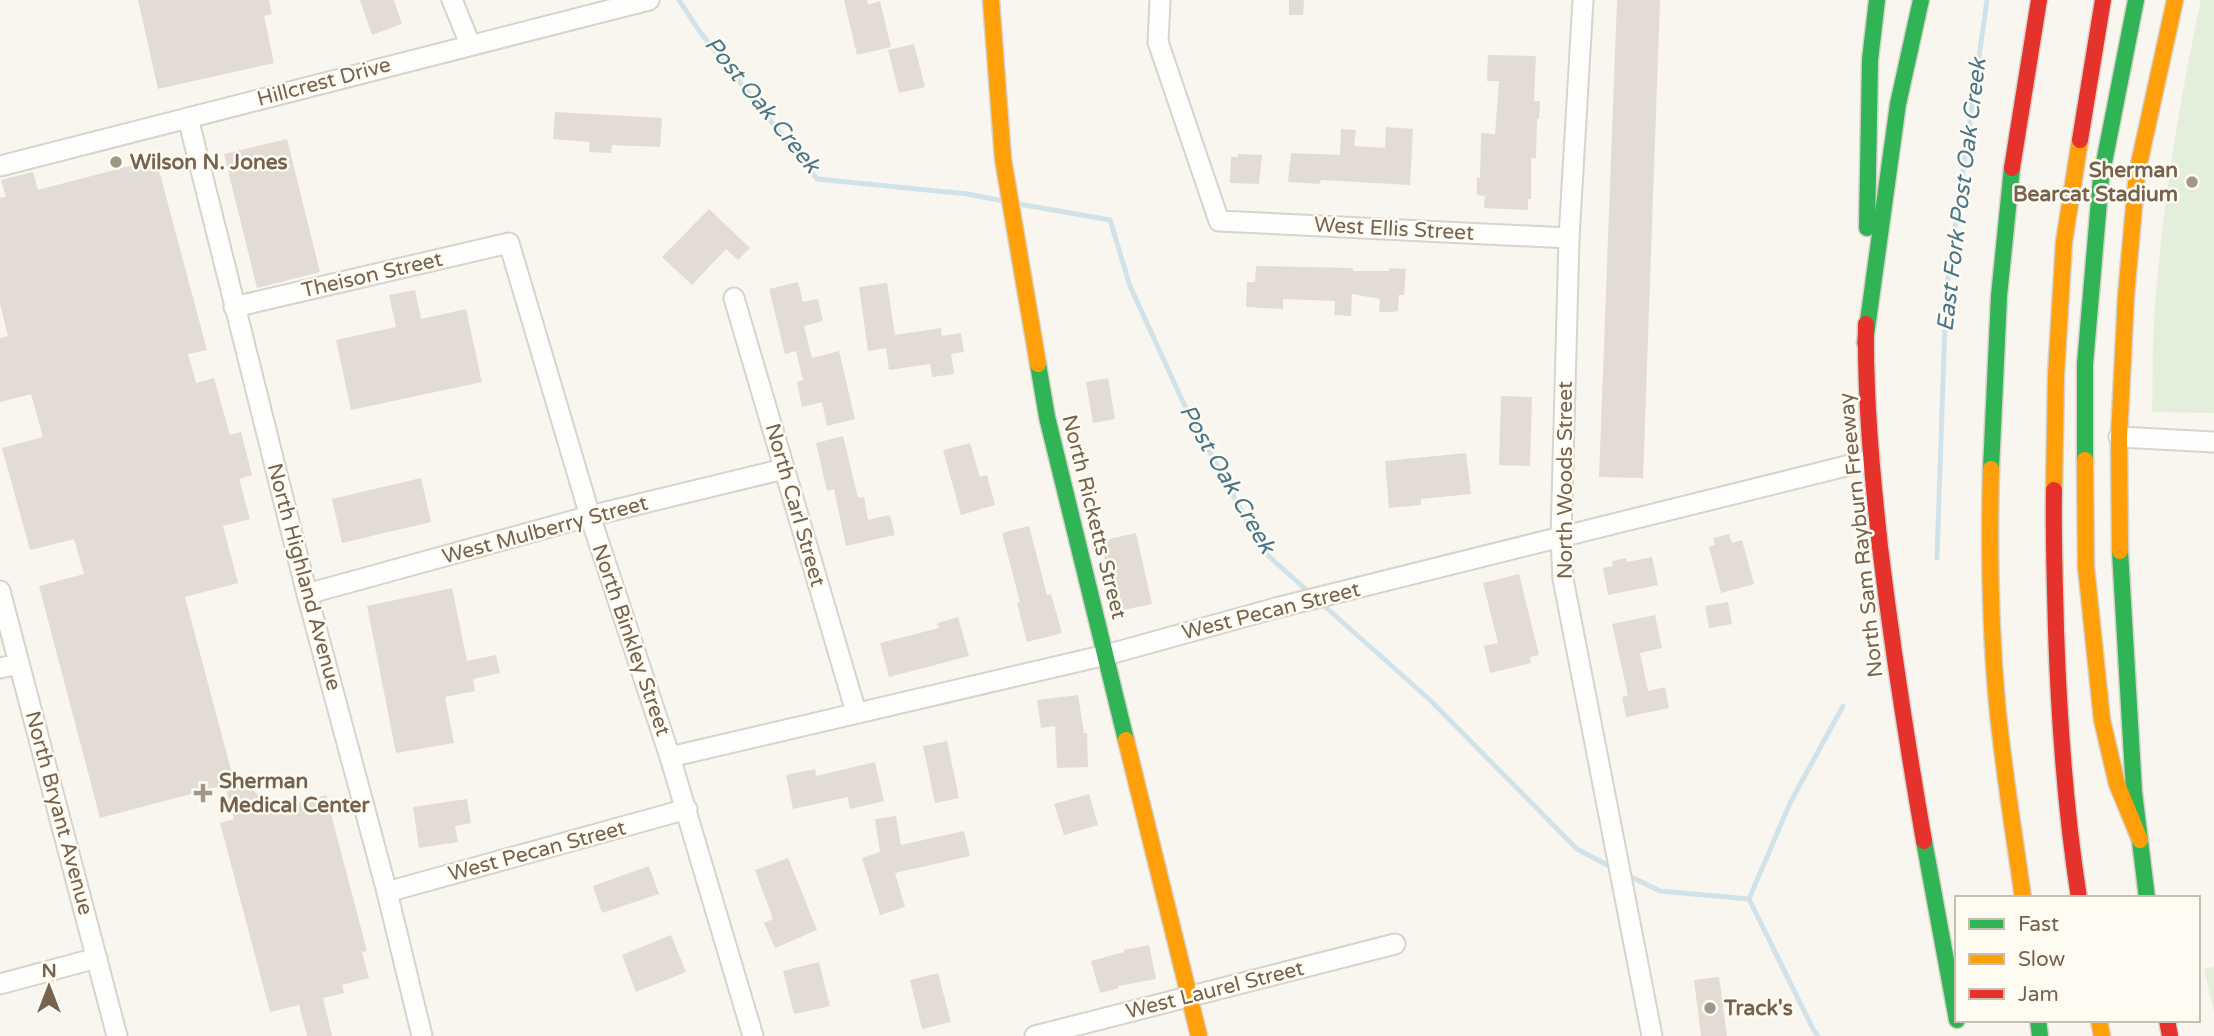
<svg xmlns="http://www.w3.org/2000/svg" width="2214" height="1036" viewBox="0 0 2214 1036" font-family="'Varela Round',sans-serif">
<style>
.green{fill:#e3efda}
.lines{fill:none;stroke-linecap:round;stroke-linejoin:round}
.stream{stroke:#d1e3e9;stroke-width:5}
.building{fill:#e3dcd4}
.street-casing{stroke:#d7d3cd;stroke-width:23}
.fast-casing{stroke:#d6d2c9;stroke-width:19}
.slow-casing{stroke:#d6d2c9;stroke-width:19}
.jam-casing{stroke:#d6d2c9;stroke-width:19}
.street{stroke:#fefefd;stroke-width:19}
.fast{stroke:#30b455;stroke-width:16}
.slow{stroke:#ff9f0a;stroke-width:16}
.jam{stroke:#e5322d;stroke-width:16}
.poi-dot{fill:#a49686;stroke:#fefbf2;stroke-width:2.5}
.labels{text-anchor:middle;dominant-baseline:central;stroke-width:5;stroke-linejoin:round;paint-order:stroke}
.street-label{font-size:21px;fill:#77624e;stroke:#fefbf2}
.poi-label{font-size:21px;font-weight:bold;fill:#77624e;stroke:#fefbf2;text-anchor:start}
.water-label{font-size:23px;font-style:italic;fill:#48758a;stroke:#fefbf2}
</style>
<rect width="100%" height="100%" fill="#f8f6ef"/>
<g class="green">
<path d="M2201,0H2214V413L2152,412C2153,382 2152,352 2154,322C2161,214 2178,106 2201,0Z"/>
<polygon points="2214,967 2214,1013 2204,969"/>
</g>
<g class="lines">
<g class="stream">
<polyline points="679,0 700,32 817,179 968,194 1003,201"/>
<polyline points="1019,204 1110,220 1130,286 1183,402 1263,551 1311,594"/>
<polyline points="1937,558 1946,293 1987,0"/>
<polyline points="1321,603 1430,700 1577,849 1613,868"/>
<polyline points="1625,874 1660,891 1749,899 1813,1029 1818,1036"/>
<polyline points="1749,899 1790,803 1843,706"/>
</g>
</g>
<g class="building">
<polygon points="138,0 269,0 272,14 264,16 274,63 158,89"/>
<polygon points="360,0 394,0 402,24 372,35"/>
<polygon points="844,0 867,0 868,5 880,1 891,47 857,55"/>
<polygon points="1289,0 1304,0 1303,15 1289,15"/>
<polygon points="1617,0 1660,0 1643,478 1599,477"/>
<polygon points="914,44 925,87 899,93 888,50"/>
<polygon points="1488,55 1536,56 1534,101 1540,101 1539,119 1537,119 1536,158 1531,158 1531,199 1528,199 1528,210 1484,208 1485,196 1477,195 1477,178 1480,178 1481,133 1495,134 1499,81 1487,81"/>
<polygon points="555,112 662,118 660,147 612,145 611,153 589,152 590,142 553,139"/>
<polygon points="1386,127 1413,129 1410,185 1321,180 1320,184 1288,182 1291,153 1340,155 1341,129 1356,130 1354,146 1385,148"/>
<polygon points="287,139 320,272 257,288 224,154"/>
<polygon points="1238,154 1262,155 1259,184 1230,183 1231,157 1238,157"/>
<polygon points="156,159 207,350 188,354 196,383 214,378 230,435 241,432 252,475 239,479 250,519 223,526 238,583 185,597 234,781 243,779 272,810 326,795 367,951 362,952 369,978 342,985 344,993 323,998 332,1036 307,1036 299,1005 270,1012 220,823 234,819 225,785 100,818 39,586 84,574 74,539 30,550 2,448 43,437 31,394 0,402 0,338 8,336 0,304 0,198 6,197 1,180 33,172 38,190"/>
<polygon points="709,209 750,248 738,260 726,249 692,285 662,257"/>
<polygon points="1256,266 1353,268 1353,271 1389,271 1389,268 1406,269 1404,295 1399,295 1398,311 1393,312 1379,312 1380,299 1352,294 1351,316 1334,315 1335,301 1283,299 1283,309 1246,307 1247,282 1255,282"/>
<polygon points="798,282 803,302 818,299 823,321 804,326 812,358 839,351 855,419 827,426 822,402 802,407 797,382 803,380 796,351 785,354 769,289"/>
<polygon points="887,283 895,335 941,328 942,336 961,333 964,352 951,354 954,374 932,377 930,364 889,370 886,348 868,351 859,287"/>
<polygon points="415,290 421,319 466,309 482,382 351,410 336,340 396,327 389,295"/>
<polygon points="1108,378 1115,419 1093,423 1086,382"/>
<polygon points="1501,396 1532,397 1530,466 1499,465"/>
<polygon points="843,436 858,498 864,497 868,520 890,515 895,535 846,546 834,489 827,491 816,443"/>
<polygon points="970,443 980,477 987,475 995,505 961,515 943,450"/>
<polygon points="1466,453 1471,494 1421,499 1421,505 1389,508 1385,461"/>
<polygon points="421,478 431,522 342,543 332,499"/>
<polygon points="1029,526 1047,595 1051,594 1062,633 1027,642 1017,603 1020,602 1002,533"/>
<polygon points="1136,533 1152,604 1123,610 1121,598 1114,600 1101,541"/>
<polygon points="1729,534 1732,543 1742,540 1754,584 1721,593 1709,547 1715,545 1713,538"/>
<polygon points="1652,557 1658,585 1608,595 1603,568 1613,566 1612,561 1626,558 1627,562"/>
<polygon points="1519,574 1539,655 1530,657 1531,663 1490,673 1484,646 1498,643 1483,583"/>
<polygon points="452,588 467,661 496,655 500,673 473,679 475,691 445,697 454,743 396,753 367,606"/>
<polygon points="1728,602 1732,624 1709,628 1705,606"/>
<polygon points="1655,615 1662,648 1640,653 1648,691 1665,687 1669,708 1626,717 1622,697 1628,695 1612,624"/>
<polygon points="958,617 969,656 889,677 880,643 939,628 937,623"/>
<polygon points="1078,695 1084,733 1087,733 1088,767 1057,768 1055,726 1041,728 1037,700"/>
<polygon points="947,741 959,798 935,803 923,746"/>
<polygon points="875,762 884,801 850,809 848,797 793,809 786,775 815,769 816,776"/>
<polygon points="1089,794 1098,825 1064,835 1054,804"/>
<polygon points="467,799 471,823 455,826 458,842 419,848 413,807"/>
<polygon points="896,816 901,845 964,831 970,856 895,873 905,907 880,915 862,858 880,852 875,819"/>
<polygon points="788,858 817,930 775,948 764,923 773,919 755,870"/>
<polygon points="649,866 659,894 602,913 593,886"/>
<polygon points="671,935 686,972 636,992 622,955"/>
<polygon points="1149,945 1156,979 1118,986 1119,988 1100,993 1091,961 1124,952 1124,950"/>
<polygon points="819,962 830,1006 794,1014 783,971"/>
<polygon points="938,973 951,1022 922,1029 910,980"/>
<polygon points="1719,977 1727,1036 1701,1036 1694,980"/>
</g>
<g class="lines">
<g class="street-casing">
<g id="street">
<polyline points="452,0 470,44"/>
<polyline points="1160,0 1158,42 1219,221 1569,238"/>
<polyline points="1583,0 1569,238 1561,538 1563,579 1652,1036"/>
<polyline points="188,118 307,594 387,892 422,1036"/>
<polyline points="0,166 649,0"/>
<polyline points="734,298 856,712"/>
<polyline points="234,307 509,243 590,516 670,757 753,1036"/>
<polyline points="2119,437 2214,442"/>
<polyline points="0,591 117,1036"/>
<polyline points="307,594 590,516 784,469"/>
<polyline points="0,668 19,664"/>
<polyline points="670,757 1106,655 1276,608 1870,460"/>
<polyline points="387,892 687,809"/>
<polyline points="0,984 97,958"/>
<polyline points="1035,1036 1395,944"/>
</g>
</g>
<g class="fast-casing">
<g id="fast">
<polyline points="1867,228 1870,60 1877,0"/>
<polyline points="1865,343 1898,104 1921,0"/>
<polyline points="1038,364 1047,417 1126,740"/>
<polyline points="2085,460 2085,364 2101,178 2136,0"/>
<polyline points="1991,469 1999,296 2012,168"/>
<polyline points="2120,551 2134,792 2147,898"/>
<polyline points="1924,841 1957,1020"/>
<polyline points="2038,1020 2040,1036"/>
</g>
</g>
<g class="slow-casing">
<g id="slow">
<polyline points="991,0 1003,159 1038,364"/>
<polyline points="2085,460 2086,567 2102,720 2117,784 2140,840"/>
<path d="M1991,469C1989,547 1990,625 1997,703C2003,768 2014,833 2023,898"/>
<polyline points="2054,490 2056,375 2064,242 2080,140"/>
<polyline points="2120,551 2119,437 2126,296 2137,173 2175,0"/>
<polyline points="1126,740 1199,1036"/>
<polyline points="2099,1020 2102,1036"/>
</g>
</g>
<g class="jam-casing">
<g id="jam">
<polyline points="2080,140 2103,0"/>
<polyline points="2012,168 2039,0"/>
<path d="M1866,324C1865,399 1872,473 1880,547C1892,645 1907,743 1924,841"/>
<path d="M2054,490C2053,537 2055,584 2056,630C2059,720 2065,809 2079,898"/>
<polyline points="2167,1020 2170,1036"/>
</g>
</g>
<use href="#street" class="street"/>
<use href="#fast" class="fast"/>
<use href="#slow" class="slow"/>
<use href="#jam" class="jam"/>
</g>
<g class="poi-dot">
<circle cx="116" cy="162" r="7"/>
<circle cx="2192" cy="182" r="7"/>
<path d="M199.5 782.5h7v7h7v7h-7v7h-7v-7h-7v-7h7z"/>
<circle cx="1710" cy="1008" r="7"/>
</g>
<g class="labels">
<g class="street-label">
<text transform="translate(324 82) rotate(-15)">Hillcrest Drive</text>
<text transform="translate(1394 229) rotate(3)">West Ellis Street</text>
<text transform="translate(372 275) rotate(-13)">Theison Street</text>
<text transform="translate(1565 480) rotate(-90)">North Woods Street</text>
<text transform="translate(795 505) rotate(74)">North Carl Street</text>
<text transform="translate(1094 517) rotate(76)">North Ricketts Street</text>
<text transform="translate(545 530) rotate(-15)">West Mulberry Street</text>
<text transform="translate(1861 535) rotate(-96)">North Sam Rayburn Freeway</text>
<text transform="translate(304 577) rotate(75)">North Highland Avenue</text>
<text transform="translate(1271 611) rotate(-14)">West Pecan Street</text>
<text transform="translate(631 640) rotate(71)">North Binkley Street</text>
<text transform="translate(59 813) rotate(75)">North Bryant Avenue</text>
<text transform="translate(537 851) rotate(-15)">West Pecan Street</text>
<text transform="translate(1215 990) rotate(-14)">West Laurel Street</text>
</g>
<g class="poi-label">
<text x="130" y="162">Wilson N. Jones</text>
<text x="2178" y="170" text-anchor="end">Sherman<tspan x="2178" dy="24">Bearcat Stadium</tspan></text>
<text x="219" y="781">Sherman<tspan x="219" dy="24">Medical Center</tspan></text>
<text x="1724" y="1008">Track's</text>
</g>
<g class="water-label">
<text transform="translate(762 105) rotate(51)">Post Oak Creek</text>
<text transform="translate(1962 195) rotate(-83)">East Fork Post Oak Creek</text>
<text transform="translate(1227 479) rotate(60)">Post Oak Creek</text>
</g>
</g>
<rect x="1955" y="896" width="245" height="126" fill="#fefbf2" stroke="#c8beb0" stroke-width="2"/>
<rect x="1969" y="919" width="35" height="10" fill="#30b455" stroke="#c8beb0" stroke-width="2"/>
<text x="2018" y="931" font-size="21" fill="#77624e">Fast</text>
<rect x="1969" y="954" width="35" height="10" fill="#ff9f0a" stroke="#c8beb0" stroke-width="2"/>
<text x="2018" y="966" font-size="21" fill="#77624e">Slow</text>
<rect x="1969" y="989" width="35" height="10" fill="#e5322d" stroke="#c8beb0" stroke-width="2"/>
<text x="2018" y="1001" font-size="21" fill="#77624e">Jam</text>
<g transform="translate(49 987)" stroke="#fefbf2" stroke-width="5" paint-order="stroke">
<path d="M0-5L12 26L0 18L-12 26Z" fill="#77624e"/>
<text y="-10" font-size="19" font-weight="bold" text-anchor="middle" fill="#77624e">N</text>
</g>
</svg>
